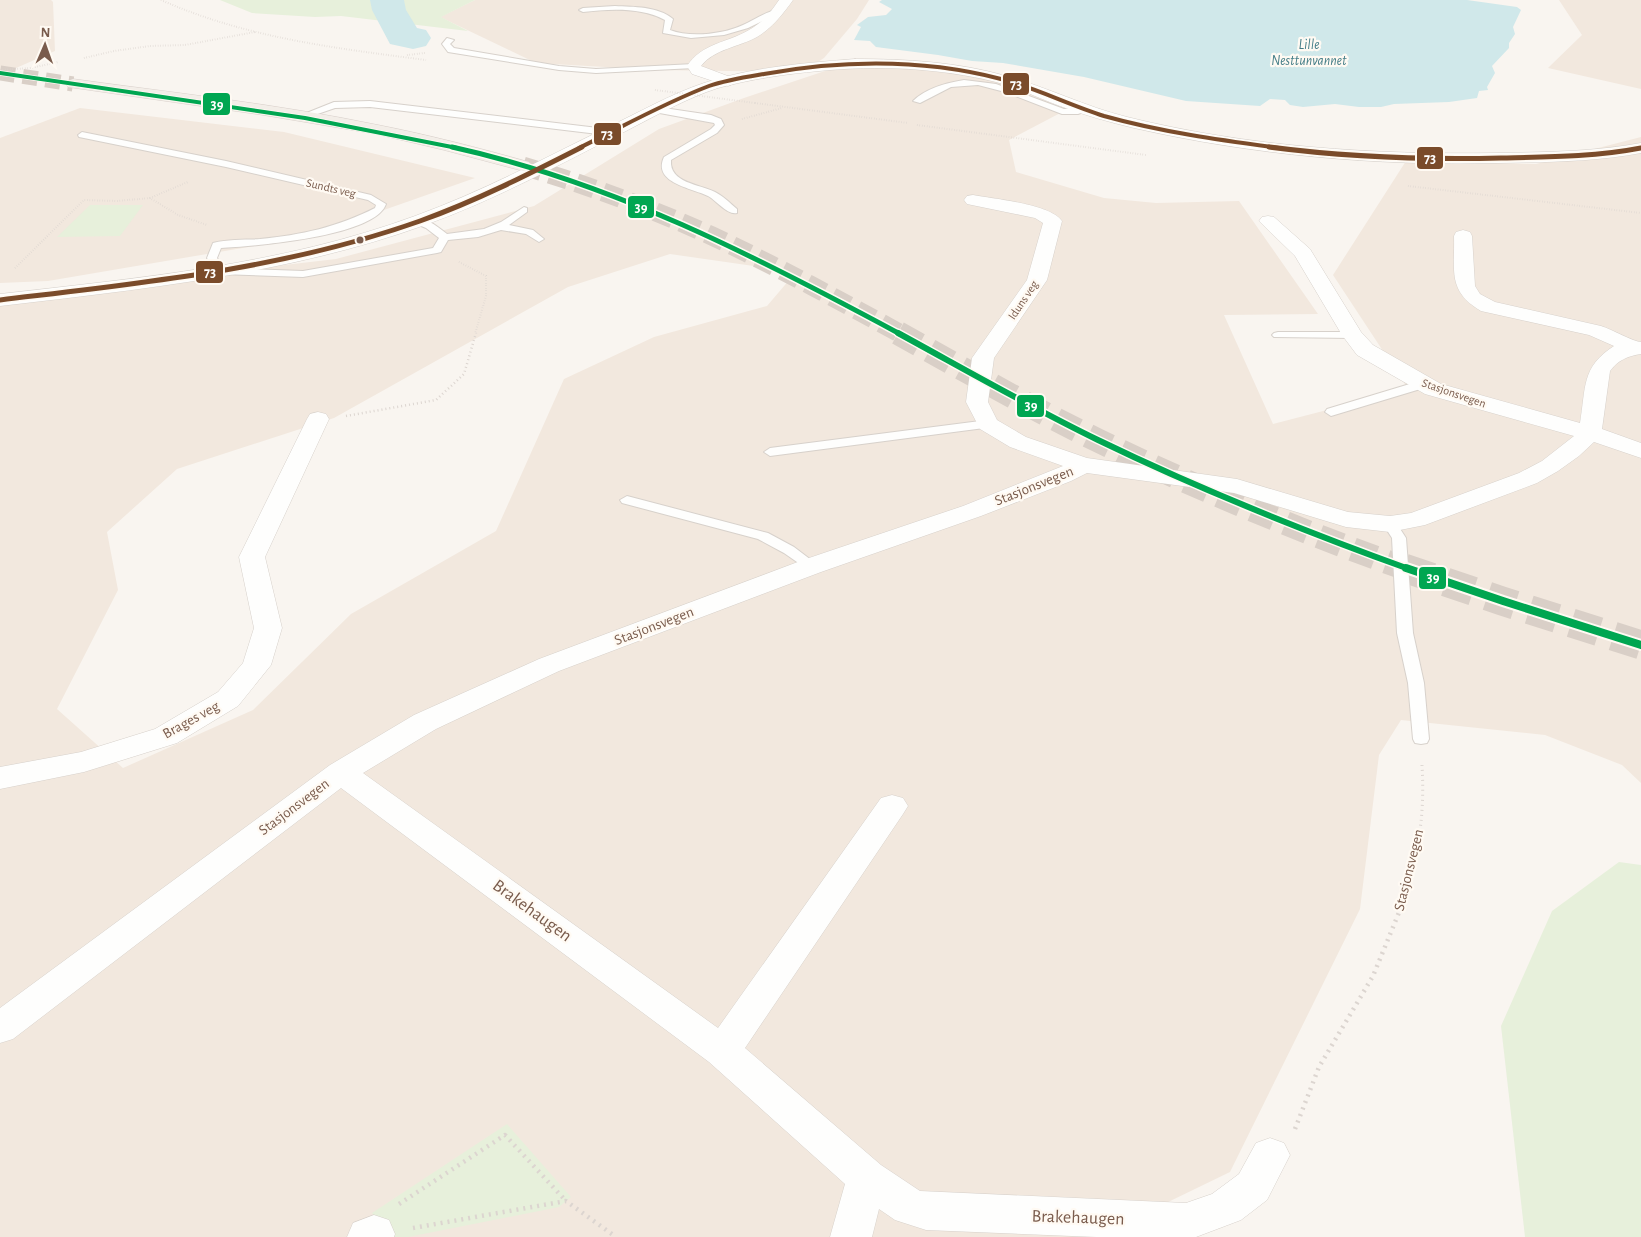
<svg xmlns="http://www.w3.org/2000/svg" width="1641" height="1237" viewBox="0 0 1641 1237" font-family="'Alegreya Sans',sans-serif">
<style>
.residential{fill:#f2e8de;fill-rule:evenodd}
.green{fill:#e7f0db}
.water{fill:#d0e8ea}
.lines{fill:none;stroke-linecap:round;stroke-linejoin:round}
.river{fill:#d0e8ea;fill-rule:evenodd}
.primary-tunnel-far3{stroke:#d9cfc7;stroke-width:15;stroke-dasharray:15 8;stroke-linecap:butt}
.primary-tunnel-far2{stroke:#d9cfc7;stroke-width:19;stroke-dasharray:19 9;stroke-linecap:butt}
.primary-tunnel-far1{stroke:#d9cfc7;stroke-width:24;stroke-dasharray:24 12;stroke-linecap:butt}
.primary-tunnel{stroke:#d9cfc7;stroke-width:29;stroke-dasharray:29 15;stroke-linecap:butt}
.service-casing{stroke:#d7d1cb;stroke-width:2}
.minor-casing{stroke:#d7d1cb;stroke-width:1}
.tertiary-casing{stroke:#d7d1cb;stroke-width:1}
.primary-casing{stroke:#dad1cc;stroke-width:1}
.path-far3{stroke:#dcd5d0;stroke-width:2;stroke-dasharray:0.5 2;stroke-linecap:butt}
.path-far2{stroke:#dcd5d0;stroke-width:2.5;stroke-dasharray:1 3;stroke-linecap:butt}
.path-far1{stroke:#dcd5d0;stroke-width:3;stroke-dasharray:1 4;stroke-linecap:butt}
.path{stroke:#dcd5d0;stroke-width:4.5;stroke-dasharray:2 5;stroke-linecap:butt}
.service{fill:#fefefd;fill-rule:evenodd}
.minor{fill:#fefefd;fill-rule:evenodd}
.tertiary{fill:#fefefd;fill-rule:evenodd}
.primary{fill:#f3eee8;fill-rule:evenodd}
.path-bridge{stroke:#dcd5d0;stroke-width:2;stroke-dasharray:0.5 2;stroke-linecap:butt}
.bus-1-far3-casing{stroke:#fffaf3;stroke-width:5.5}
.bus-1-far2-casing{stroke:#fffaf3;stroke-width:8}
.bus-1-far1-casing{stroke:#fffaf3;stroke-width:9}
.bus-1-casing{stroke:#fffaf3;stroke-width:12}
.bus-2-far1-casing{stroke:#fffaf3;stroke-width:5.5}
.bus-2-casing{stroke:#fffaf3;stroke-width:8}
.bus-1-far3{stroke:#00a651;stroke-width:4}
.bus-1-far2{stroke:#00a651;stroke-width:5}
.bus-1-far1{stroke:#00a651;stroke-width:6}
.bus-1{stroke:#00a651;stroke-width:8}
.bus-2-far1{stroke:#7a4b2a;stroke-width:4}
.bus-2{stroke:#7a4b2a;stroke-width:5}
.bus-dot{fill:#7a5c4d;stroke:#fffaf3;stroke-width:2}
.labels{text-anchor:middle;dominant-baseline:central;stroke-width:4.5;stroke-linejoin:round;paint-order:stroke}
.far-street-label{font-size:12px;fill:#7a5c4d;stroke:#fffaf3}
.far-water-label{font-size:14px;font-style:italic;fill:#437c86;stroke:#fffaf3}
.street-label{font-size:15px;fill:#7a5c4d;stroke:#fffaf3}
.near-street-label{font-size:18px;fill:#7a5c4d;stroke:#fffaf3}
.line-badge{stroke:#fffaf3;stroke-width:2}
.badge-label{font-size:14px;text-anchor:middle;font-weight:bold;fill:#fff}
</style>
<rect width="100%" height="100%" fill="#f9f5f0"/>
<g class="residential">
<polygon points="0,0 51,0 53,2 55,51 0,75"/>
<polygon points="475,0 869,0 857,19 824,58 802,72 657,70 536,63 440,17"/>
<polygon points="1559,0 1641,0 1641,89 1548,68 1582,35"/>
<path d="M899,60L987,74L1066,110L1009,140L1016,172L1104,198L1156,203L1239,201L1318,314L1224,315L1273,424L1408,389L1333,275L1406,161L1536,164L1641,137V783L1622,765L1545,735L1401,720L1379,755L1360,909L1230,1172L1096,1237H0V298L336,259L534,206L659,129L744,98L828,70ZM670,254L796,272L767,306L654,337L564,379L496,531L351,614L253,710L123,768L57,709L118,590L107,532L177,469L334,418L568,287Z"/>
<polygon points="80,108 284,132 475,178 307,237 48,281 0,283 0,138"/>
</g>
<g class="green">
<polygon points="220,0 475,0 441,17 468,31 341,16 315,17 252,13"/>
<polygon points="90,205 143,205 120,236 57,237"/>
<polygon points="1619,862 1641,865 1641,1237 1525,1237 1501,1026 1552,911"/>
<polygon points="507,1124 571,1197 559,1207 408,1237 391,1237 372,1213"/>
</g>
<polygon class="water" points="882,0 1467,0 1517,7 1521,10 1513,27 1515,34 1509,43 1509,48 1492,66 1495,73 1487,87 1488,90 1479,91 1477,98 1449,102 1394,104 1381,107 1359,107 1335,104 1303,107 1290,105 1285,100 1270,99 1260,106 1186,101 1084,77 1003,63 972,61 938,55 876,47 870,41 854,40 861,27 857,25 868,17 886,15 892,9 879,2"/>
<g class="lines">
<polygon class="river" points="370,0 404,0 406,10 417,28 426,30 431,38 426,46 413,49 390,44 372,10"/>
<polyline class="primary-tunnel-far3" points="0,73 73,84"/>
<path class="primary-tunnel-far2" d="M523,166C587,185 651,208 712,236C776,266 839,300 901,334"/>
<path class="primary-tunnel-far1" d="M898,333C965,370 1031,408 1099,441C1199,489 1302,532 1407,569"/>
<polyline class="primary-tunnel" points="1404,568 1502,601 1641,645"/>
<g class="service-casing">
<g id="service">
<path d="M615,6C633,7 658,6 673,19L670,30C690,38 724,34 743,25C756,19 765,12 779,9L783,11L748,28L724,35L691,38L663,33L665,20C641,7 609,9 583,12L579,10L583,8Z"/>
<polygon points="447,38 454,40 450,44 454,48 559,66 596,69 694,64 698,66 694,68 596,73 559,70 448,52 442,44"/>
<path d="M964,80L996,84L1064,109L1085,107L1089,110L1078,114H1062L1005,92L978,85L951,87L920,103L913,101C926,88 946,83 964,80Z"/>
<polygon points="370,101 598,128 602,131 598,134 370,107 335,108 303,119 299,116 334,102"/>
<path d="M657,107L711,115L721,119L724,125L717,133L671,160C669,183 699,184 715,192C723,196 730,203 737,209V213C727,215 717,201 708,196C692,188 652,183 664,157L711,129L715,125L714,123L654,112V108Z"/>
<path d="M82,132L226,161L371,195L386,204C375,237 253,246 221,248L217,258L223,268L303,271L433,248L439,238L426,228L414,223V219C427,217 438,227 447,234L484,229L501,222L524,207L527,208V212L509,225L533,230L544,239L539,242L526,234L501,230L478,237L448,240L441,252L437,253L303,277L220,274L216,273L207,258L213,243C228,239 245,240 260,239C301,235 338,227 375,208L376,205L368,200L226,167L79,137L78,135Z"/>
<polygon points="1278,332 1352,332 1358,335 1352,338 1274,337 1272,335 1274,333"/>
<polygon points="1423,380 1427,381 1429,384 1427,387 1331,416 1325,412 1327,409"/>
<polygon points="988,420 992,421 994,424 992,427 770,456 764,452 770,448"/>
<polygon points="627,496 768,533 794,547 819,566 817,569 807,569 784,553 758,539 622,503 620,500"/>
<polygon points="1390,520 1395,521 1406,538 1413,633 1424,683 1429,739 1427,743 1421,744 1415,743 1413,739 1408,683 1397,633 1392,538 1383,524"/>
</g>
</g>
<g class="minor-casing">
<g id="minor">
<path d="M779,0H793C783,14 772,28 757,37C739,47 714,49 701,66L733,78L736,81L733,84L728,86L692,74L687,66C702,43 727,43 749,30C762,23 771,12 779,0Z"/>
<path d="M973,195C994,199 1050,204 1062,221L1047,280L994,358L988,402L997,420L1026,437L1087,458L1237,479L1348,512L1390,516L1411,513L1519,473L1542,461L1574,436L1425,394L1357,355L1342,335L1295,256L1259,221L1262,217L1268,216L1274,217L1310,249L1361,332L1373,345L1441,384L1580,423C1586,388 1581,367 1614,346L1589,335L1481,311C1447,291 1455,271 1454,236L1456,232L1463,230L1470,232L1472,236L1475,286L1480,294L1495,302L1601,326C1611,329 1634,342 1641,342V354C1628,356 1618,360 1610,371L1602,429L1641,443V458L1594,442L1579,456L1558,471L1537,483L1425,525L1390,532L1346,527L1234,493L1087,473L1071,481L981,516L821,572L559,671L436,729L363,773L718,1028L881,798L892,795L903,798L908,806L903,814L745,1048L881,1165L920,1191L1186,1203L1212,1194L1239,1174L1256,1143L1270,1138L1284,1143L1290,1155L1267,1200L1241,1220L1196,1237H1097L926,1230L895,1220L879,1209L872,1237H830L845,1184L709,1062L341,788L13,1039L0,1043V1008L330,765L414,715L539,659L803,560L963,506L1063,466L1010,447L980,429L966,402L972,358L1027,280L1043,223L1035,218L967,204L964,200L967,196Z"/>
<polygon points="318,412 326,414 329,419 265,557 282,628 271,665 238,706 177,743 84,772 0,789 0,767 81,752 155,729 218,692 243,663 254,628 239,557 307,419 310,414"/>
<polygon points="374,1215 389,1220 395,1234 394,1237 347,1237 353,1223"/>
</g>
</g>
<g class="tertiary-casing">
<path id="tertiary" d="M855,59C906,59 957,62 1006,76C1047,87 1086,107 1127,117C1248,147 1374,155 1497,153C1545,152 1593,152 1641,143V153C1593,162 1545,162 1497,163C1375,166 1253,155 1134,128C1109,122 1084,115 1060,106C1039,98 1018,88 996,82C939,68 878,65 819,71C786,74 751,79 718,88C687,98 655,116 626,131C560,164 495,200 425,225C289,274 143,289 0,306V294C139,278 282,265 415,216C481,192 543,159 606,128C638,113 671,94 704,83C752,67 805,63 855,59Z"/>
</g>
<g class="primary-casing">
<path id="primary" d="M73,79C175,93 277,104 378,125C429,135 479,148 529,162L531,166L529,170L523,171L444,150L376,134L263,115L68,87L65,84L68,81Z"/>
</g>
<g class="path-far3">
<path d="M161,0C247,38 334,48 426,60"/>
<polyline points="407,55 425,53"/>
<polyline points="84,58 114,51 150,46 185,45 255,32"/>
<polyline points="0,70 31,68 58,62"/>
<polyline points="755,103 908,123"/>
<polyline points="742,119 782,108"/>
<polyline points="917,125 1146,155"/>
<polyline points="1408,186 1641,213"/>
<polyline points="150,198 188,182"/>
<polyline points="459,262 486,276 486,296 475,334"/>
<polyline points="15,268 84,200 117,201 150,198 178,215 207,225"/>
</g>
<polyline class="path-far2" points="346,416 436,400 464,374 476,333"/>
<path class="path-far1" d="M1413,865C1422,832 1424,799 1422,765"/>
<g class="path">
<polyline points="1295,1129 1319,1067 1373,976 1400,910 1413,864"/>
<polyline points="399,1204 505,1135 566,1201"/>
<polyline points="413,1228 566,1201 616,1237"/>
</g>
<use href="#service" class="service"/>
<use href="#minor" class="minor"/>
<use href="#tertiary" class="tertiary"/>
<use href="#primary" class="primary"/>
<polyline class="path-bridge" points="655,90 755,103"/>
<g class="bus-1-far3-casing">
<polyline id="bus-1-far3" points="0,73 305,118 457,148"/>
</g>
<g class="bus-1-far2-casing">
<path id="bus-1-far2" d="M452,147C612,182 757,257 900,334"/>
</g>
<g class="bus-1-far1-casing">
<path id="bus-1-far1" d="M898,333C964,369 1030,407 1098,440C1199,489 1304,531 1409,569"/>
</g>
<g class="bus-1-casing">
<polyline id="bus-1" points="1406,568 1503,601 1641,645"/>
</g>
<g class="bus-2-far1-casing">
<path id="bus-2-far1" d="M579,148C622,127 664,103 709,86C726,80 746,77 764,74C842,60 924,59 1001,79C1036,88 1069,105 1104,116C1161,132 1220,140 1279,148"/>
</g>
<g class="bus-2-casing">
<g id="bus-2">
<path d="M1269,147C1346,157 1424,160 1501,158C1548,157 1595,157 1641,148"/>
<path d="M0,300C141,283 285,269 420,221C476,201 529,174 582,147"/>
</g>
</g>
<use href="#bus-1-far3" class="bus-1-far3"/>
<use href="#bus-1-far2" class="bus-1-far2"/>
<use href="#bus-1-far1" class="bus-1-far1"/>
<use href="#bus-1" class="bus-1"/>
<use href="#bus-2-far1" class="bus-2-far1"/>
<use href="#bus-2" class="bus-2"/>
</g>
<circle class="bus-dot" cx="360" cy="240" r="4.5"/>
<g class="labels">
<g class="far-street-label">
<text transform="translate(331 188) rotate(13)">Sundts veg</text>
<text transform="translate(1023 300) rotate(-56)">Iduns veg</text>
<text transform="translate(1454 393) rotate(19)">Stasjonsvegen</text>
</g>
<g class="far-water-label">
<text x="1309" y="45">Lille<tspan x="1309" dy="16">Nesttunvannet</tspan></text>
</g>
<g class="street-label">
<text transform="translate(1034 486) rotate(-22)">Stasjonsvegen</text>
<text transform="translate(654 626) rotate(-21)">Stasjonsvegen</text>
<text transform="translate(191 720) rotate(-29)">Brages veg</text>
<text transform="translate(294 807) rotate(-37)">Stasjonsvegen</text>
<text transform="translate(1409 870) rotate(-76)">Stasjonsvegen</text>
</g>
<g class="near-street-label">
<text transform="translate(532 911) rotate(36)">Brakehaugen</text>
<text transform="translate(1078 1218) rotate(2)">Brakehaugen</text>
</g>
</g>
<g class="line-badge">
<rect x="1002" y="72" width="28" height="24" rx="5" fill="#7a4b2a"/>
<rect x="202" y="92" width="29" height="24" rx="5" fill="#00a651"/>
<rect x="593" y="122" width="29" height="24" rx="5" fill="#7a4b2a"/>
<rect x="1416" y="146" width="28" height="24" rx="5" fill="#7a4b2a"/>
<rect x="627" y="195" width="28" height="24" rx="5" fill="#00a651"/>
<rect x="195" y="260" width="29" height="24" rx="5" fill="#7a4b2a"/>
<rect x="1016" y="394" width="29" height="24" rx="5" fill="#00a651"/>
<rect x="1418" y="566" width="29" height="24" rx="5" fill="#00a651"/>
</g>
<g class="badge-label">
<text x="1016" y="89">73</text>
<text x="217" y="109">39</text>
<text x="607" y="139">73</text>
<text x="1430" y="163">73</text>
<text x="641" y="212">39</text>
<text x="210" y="277">73</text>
<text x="1031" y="410">39</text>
<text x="1433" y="582">39</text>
</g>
<g transform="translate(45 45) rotate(2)" stroke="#fffaf3" stroke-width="4" paint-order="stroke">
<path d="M0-4L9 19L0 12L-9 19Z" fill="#7a5c4d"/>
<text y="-8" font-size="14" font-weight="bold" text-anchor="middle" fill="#7a5c4d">N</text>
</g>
</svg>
